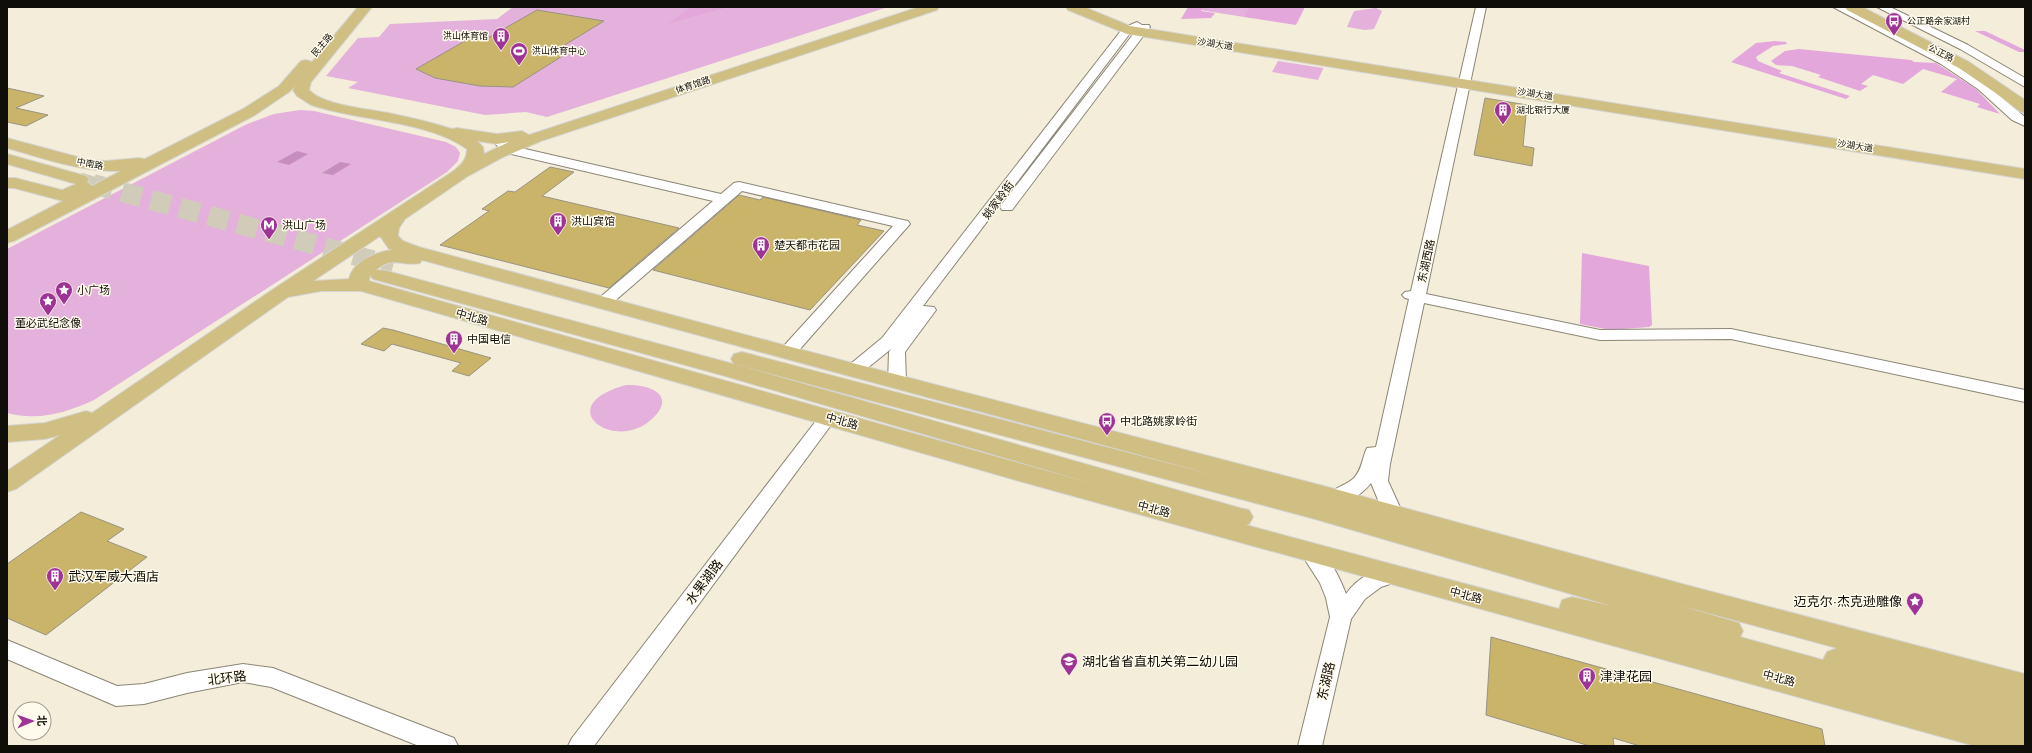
<svg xmlns="http://www.w3.org/2000/svg" width="2032" height="753" viewBox="0 0 2032 753" font-family="Arial,'Noto Sans SC',sans-serif">
<style>
.green{fill:#e4b1dc}
.forest{fill:#e3a7db}
.water{fill:#c78dbf}
.building{fill:#cab46a;stroke:#989382}
.lines{fill:none;stroke-linecap:round;stroke-linejoin:round}
.major-tunnel-far1{stroke:#d1ccba;stroke-width:15;stroke-dasharray:15 8;stroke-linecap:butt}
.major-tunnel{stroke:#d1ccba;stroke-width:20;stroke-dasharray:20 10;stroke-linecap:butt}
.minor-casing{stroke:#8b8675;stroke-width:2}
.major-casing{stroke:#d4d4d3;stroke-width:2}
.minor{fill:#fff;fill-rule:evenodd}
.major{fill:#d0bf83;fill-rule:evenodd}
.labels{text-anchor:middle;dominant-baseline:central;stroke-width:3;stroke-linejoin:round;paint-order:stroke}
.far-poi-label{font-size:9px;fill:#100e08;stroke:#fffaeb;text-anchor:start}
.far-street-label{font-size:9px;fill:#100e08;stroke:#fffaeb}
.street-label{font-size:11px;fill:#100e08;stroke:#fffaeb}
.poi-label{font-size:11px;fill:#100e08;stroke:#fffaeb;text-anchor:start}
.near-poi-label{font-size:13px;fill:#100e08;stroke:#fffaeb;text-anchor:start}
.near-street-label{font-size:13px;fill:#100e08;stroke:#fffaeb}
</style>
<rect width="100%" height="100%" fill="#f3edda"/>
<g class="green">
<polygon points="513,7 888,7 547,117 526,112 485,115 348,88 358,82 326,76 358,38 379,37 390,24 497,19"/>
<polygon points="1203,7 1251,7 1244,17 1200,10"/>
<polygon points="1376,8 1382,11 1374,29 1365,30 1347,27 1354,11"/>
<polygon points="1278,61 1323,68 1323,69 1318,80 1272,72"/>
<path d="M300,110L314,111L446,142L456,147L460,153L458,161L447,172L94,400C65,413 39,421 7,413V249L247,124L274,114Z"/>
<path d="M626,385C646,384 677,393 654,417C616,456 548,406 626,385Z"/>
</g>
<g class="forest">
<polygon points="692,7 728,7 667,24"/>
<polygon points="1188,7 1203,7 1201,11 1215,13 1211,18 1181,19"/>
<polygon points="1250,7 1305,7 1296,25 1244,17"/>
<polygon points="1975,31 1985,31 2025,50 2025,52 2019,52"/>
<polygon points="1775,41 1786,42 1787,44 1773,46 1756,57 1758,61 1782,71 1779,73 1850,96 1846,99 1731,62 1756,43"/>
<polygon points="1799,49 1911,60 1914,62 1936,63 1976,89 2000,114 1977,107 1980,104 1941,92 1957,79 1923,69 1903,84 1873,75 1861,84 1868,86 1860,91 1818,77 1821,75 1792,66 1776,65 1771,61 1785,51"/>
<polygon points="1582,253 1649,266 1652,325 1649,327 1610,330 1580,324"/>
</g>
<g class="water">
<polygon points="297,151 308,154 289,165 277,162"/>
<polygon points="340,162 351,164 333,175 322,173"/>
</g>
<g class="building">
<polygon points="537,10 604,21 555,51 564,55 513,87 480,86 435,78 416,69 470,38 486,39"/>
<polygon points="7,88 44,96 16,108 48,115 26,126 7,122"/>
<polygon points="1485,98 1527,105 1523,146 1534,148 1532,166 1474,155"/>
<polygon points="550,167 574,172 542,196 679,228 609,288 440,245 489,211 482,209 508,191 515,192"/>
<polygon points="739,195 760,200 763,197 861,220 857,225 884,231 810,310 653,270"/>
<polygon points="383,328 393,330 491,358 469,376 452,371 461,363 392,344 384,351 361,344"/>
<polygon points="81,512 124,529 107,541 147,557 46,635 7,618 7,564"/>
<polygon points="1491,637 1822,729 1825,746 1640,746 1613,738 1614,746 1590,746 1486,715"/>
</g>
<g class="lines">
<polyline class="major-tunnel-far1" points="80,180 96,185"/>
<polyline class="major-tunnel" points="93,184 393,266"/>
<g class="minor-casing">
<g id="minor">
<path d="M1476,7H1486L1426,294L1600,330L1731,329L2025,390V402L1731,339L1600,340L1424,303L1390,464L1388,481L1403,514L1400,519L1393,521L1386,519L1371,483C1362,495 1342,507 1328,503L1325,498C1331,488 1346,486 1354,478C1362,470 1362,458 1367,448L1376,447L1409,299L1405,298L1402,295L1405,292L1411,291Z"/>
<polygon points="1833,7 1846,7 1949,60 1986,85 2025,117 2025,126 2012,120 1978,89 1941,64"/>
<polygon points="1877,7 1890,7 1968,45 2025,78 2025,87 1960,49"/>
<polygon points="1137,22 1142,25 1149,25 1150,27 1012,210 1002,210 1000,207 1002,204 1138,28 1131,32 923,306 934,307 936,310 905,352 906,382 903,386 897,388 891,386 888,382 889,352 891,349 860,374 854,375 848,374 846,370 848,366 882,338 1123,28"/>
<polygon points="497,135 501,136 512,146 721,194 734,183 739,182 903,220 908,221 910,224 793,357 787,358 781,357 779,353 781,349 893,226 742,191 610,305 598,305 596,302 598,299 713,201 503,152 491,139"/>
<polygon points="828,411 834,413 837,417 834,421 594,746 568,746 572,738 822,413"/>
<path d="M1310,544C1327,550 1340,578 1346,594C1356,579 1381,563 1399,569L1402,575L1399,581L1381,587L1365,599L1351,619L1322,746H1298L1330,617L1326,598L1320,583L1300,552L1303,547Z"/>
<polygon points="7,640 117,686 144,684 187,673 243,664 273,668 454,738 458,746 419,746 271,687 243,682 187,693 144,704 116,706 7,659"/>
</g>
</g>
<g class="major-casing">
<g id="major">
<path d="M358,7H372L311,82L309,90C323,106 372,109 393,114C413,118 433,123 452,129L457,128L497,134L522,131L529,135L919,7H939L937,10L541,141L503,157L468,176L405,219L399,228L398,236L403,241L419,247L795,348L1335,489L1686,585L2025,674V746H1975L1019,481L361,291H321L288,297L16,489L7,492V471L60,435L45,439L7,442V426L45,423L86,411L92,413L275,288L452,172C460,166 467,160 467,149C426,120 358,121 311,105L297,96L293,90L295,86L289,92L255,115L14,241L7,243V230L63,201L14,188H7V178H15L62,190L76,184L7,164V154L86,176L89,180L87,182L92,186L121,171C81,172 45,159 7,148V138L89,160L106,161L139,158L145,159L243,109L279,86L301,61L306,60L312,62ZM477,141L497,144L509,142L484,154L483,147ZM380,236L389,249L393,250C377,251 352,262 349,279L313,281ZM422,260L1221,477L742,352L734,354L731,359L734,364L1315,519L1612,606L1572,597L1562,600L1559,609L1246,525L1249,524L1253,517L1249,510L1240,508L741,366L387,271L376,270C393,255 402,267 420,263ZM370,275L373,279L725,376L1094,484L369,281ZM1682,606L1686,607L1837,648L1827,652L1823,660L1740,637L1743,631L1739,623Z"/>
<polygon points="1066,7 1084,7 1130,26 2025,169 2025,179 1127,34 1068,10"/>
<polygon points="1845,7 1862,7 1969,62 2025,100 2025,113 2019,111 2000,96 1959,68 1847,10"/>
</g>
</g>
<use href="#minor" class="minor"/>
<use href="#major" class="major"/>
</g>
<defs>
<g id="bus-pin" transform="scale(0.9)"><path d="M0 17L-7.5 6A9.5 9.5 0 1 1 7.5 6Z" fill="#9d3395" stroke="#fffaeb"/><path d="M-5-6H5V4H4V6H2V4H-2V6H-4V4H-5ZM-3.5-4V0h7V-4ZM-3.5 1.2v1.5H-2V1.2ZM2 1.2v1.5H3.5V1.2Z" fill="#fff"/></g>
<g id="building-pin" transform="scale(0.9)"><path d="M0 17L-7.5 6A9.5 9.5 0 1 1 7.5 6Z" fill="#9d3395" stroke="#fffaeb"/><path d="M-4-6H4V6H1V3H-1V6H-4ZM-2.5-4.3h1.7v1.8h-1.7ZM.8-4.3h1.7v1.8H.8ZM-2.5-1h1.7V.8h-1.7ZM.8-1h1.7V.8H.8Z" fill="#fff"/></g>
<g id="stadium-pin" transform="scale(0.9)"><path d="M0 17L-7.5 6A9.5 9.5 0 1 1 7.5 6Z" fill="#9d3395" stroke="#fffaeb"/><path d="M0-5a6.5 5 0 1 0 0 10a6.5 5 0 1 0 0-10ZM-3.5-1.8h7v3.6h-7Z" fill="#fff"/></g>
<g id="metro-pin" transform="scale(0.9)"><path d="M0 17L-7.5 6A9.5 9.5 0 1 1 7.5 6Z" fill="#9d3395" stroke="#fffaeb"/><path d="M-5.5 5V-5H-3L0 0L3-5H5.5V5H3V-.5L0 4L-3-.5V5Z" fill="#fff"/></g>
<g id="sight-pin" transform="scale(0.9)"><path d="M0 17L-7.5 6A9.5 9.5 0 1 1 7.5 6Z" fill="#9d3395" stroke="#fffaeb"/><path d="M0-6L1.8-2.2L6-1.7L2.9 1.2L3.7 5.4L0 3.3L-3.7 5.4L-2.9 1.2L-6-1.7L-1.8-2.2Z" fill="#fff"/></g>
<g id="school-pin" transform="scale(0.9)"><path d="M0 17L-7.5 6A9.5 9.5 0 1 1 7.5 6Z" fill="#9d3395" stroke="#fffaeb"/><path d="M0-5L7-2L0 1L-7-2ZM-4 1L0 2.5L4 1V4Q0 6-4 4Z" fill="#fff"/></g>
</defs>
<g fill-rule="evenodd">
<use href="#bus-pin" x="1894" y="21"/>
<use href="#building-pin" x="501" y="36"/>
<use href="#stadium-pin" x="519" y="51"/>
<use href="#building-pin" x="1503" y="110"/>
<use href="#building-pin" x="558" y="221"/>
<use href="#metro-pin" x="269" y="225"/>
<use href="#building-pin" x="761" y="245"/>
<use href="#sight-pin" x="64" y="290"/>
<use href="#sight-pin" x="48" y="301"/>
<use href="#building-pin" x="454" y="339"/>
<use href="#bus-pin" x="1107" y="421"/>
<use href="#building-pin" x="55" y="576"/>
<use href="#sight-pin" x="1915" y="601"/>
<use href="#school-pin" x="1069" y="661"/>
<use href="#building-pin" x="1587" y="676"/>
</g>
<g class="labels">
<g class="far-poi-label">
<text x="1907" y="21">公正路余家湖村</text>
<text x="488" y="36" text-anchor="end">洪山体育馆</text>
<text x="532" y="51">洪山体育中心</text>
<text x="1516" y="110">湖北银行大厦</text>
</g>
<g class="far-street-label">
<text transform="translate(1215 44) rotate(9)">沙湖大道</text>
<text transform="translate(322 45) rotate(-49)">民主路</text>
<text transform="translate(1941 53) rotate(27)">公正路</text>
<text transform="translate(693 85) rotate(-18)">体育馆路</text>
<text transform="translate(1535 94) rotate(9)">沙湖大道</text>
<text transform="translate(1855 146) rotate(9)">沙湖大道</text>
<text transform="translate(90 164) rotate(11)">中南路</text>
</g>
<g class="street-label">
<text transform="translate(998 200) rotate(-53)">姚家岭街</text>
<text transform="translate(1426 261) rotate(-78)">东湖西路</text>
<text transform="translate(472 317) rotate(16)">中北路</text>
<text transform="translate(842 421) rotate(16)">中北路</text>
<text transform="translate(1154 509) rotate(15)">中北路</text>
<text transform="translate(1466 595) rotate(15)">中北路</text>
<text transform="translate(1779 678) rotate(15)">中北路</text>
</g>
<g class="poi-label">
<text x="571" y="221">洪山宾馆</text>
<text x="282" y="225">洪山广场</text>
<text x="774" y="245">楚天都市花园</text>
<text x="77" y="290">小广场</text>
<text x="48" y="323" text-anchor="middle">董必武纪念像</text>
<text x="467" y="339">中国电信</text>
<text x="1120" y="421">中北路姚家岭街</text>
</g>
<g class="near-poi-label">
<text x="68" y="576">武汉军威大酒店</text>
<text x="1902" y="601" text-anchor="end">迈克尔·杰克逊雕像</text>
<text x="1082" y="661">湖北省省直机关第二幼儿园</text>
<text x="1600" y="676">津津花园</text>
</g>
<g class="near-street-label">
<text transform="translate(704 582) rotate(-53)">水果湖路</text>
<text transform="translate(227 678) rotate(-7)">北环路</text>
<text transform="translate(1326 681) rotate(-77)">东湖路</text>
</g>
</g>
<rect width="2032" height="753" fill="none" stroke="#100e08" stroke-width="16"/>
<g transform="translate(32 721) rotate(88)"><circle r="19" fill="#fffaeb" stroke="#9f9c90"/>
<path d="M0-3L7 15L0 10L-7 15Z" fill="#9d3395"/>
<text y="-6" font-size="11" font-weight="bold" text-anchor="middle" fill="#100e08">北</text>
</g>
</svg>
